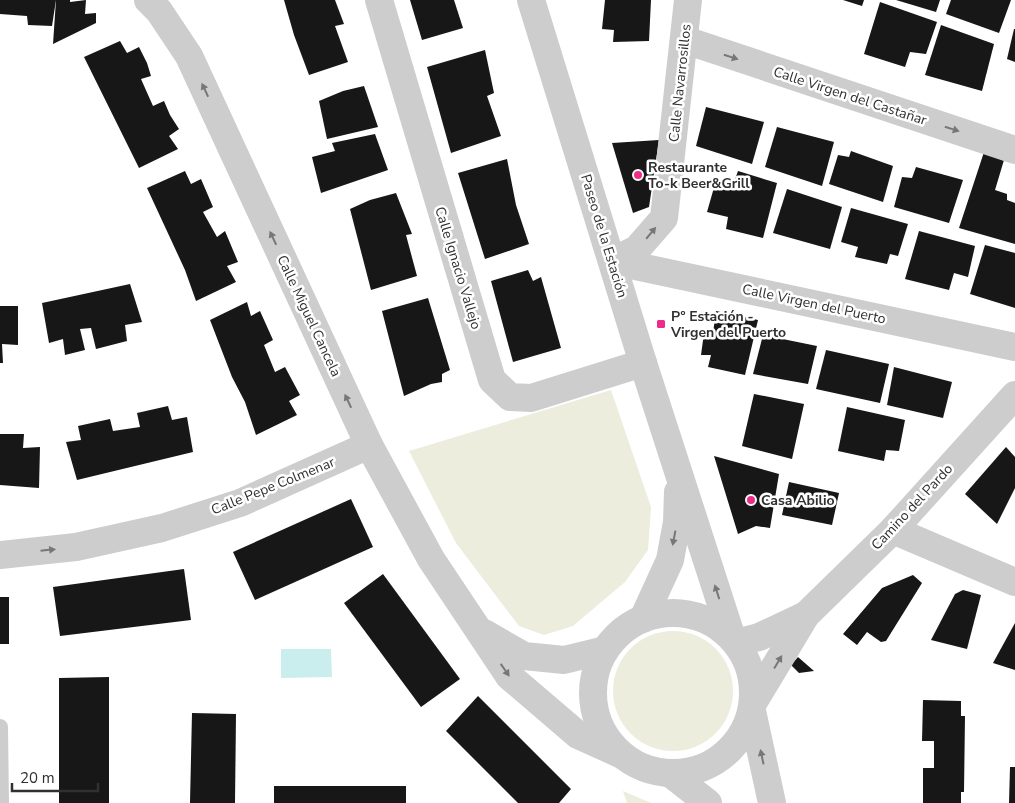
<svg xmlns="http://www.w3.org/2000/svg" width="1015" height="803" viewBox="0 0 1015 803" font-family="'Nunito Sans',sans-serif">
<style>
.green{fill:#eceddd}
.water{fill:#c9eeed}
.building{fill:#171717}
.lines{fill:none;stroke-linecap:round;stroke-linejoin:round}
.lane{stroke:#cdcdcd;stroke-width:16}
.street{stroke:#cdcdcd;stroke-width:28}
.oneway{fill:#777}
.poi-dot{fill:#ed2b88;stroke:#fff;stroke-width:2}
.labels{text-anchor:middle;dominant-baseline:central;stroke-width:5;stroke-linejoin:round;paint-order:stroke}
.street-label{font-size:14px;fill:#303030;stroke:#fff}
.poi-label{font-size:14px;font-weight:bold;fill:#303030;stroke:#fff;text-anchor:start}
</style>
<rect width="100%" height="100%" fill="#fff"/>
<g class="green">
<polygon points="611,390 651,507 648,550 625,582 573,626 544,635 519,626 456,543 409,451"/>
<circle cx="673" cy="691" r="60"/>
<polygon points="623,791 651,803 627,803"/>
</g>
<polygon class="water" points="281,649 331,649 332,677 281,678"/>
<g class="building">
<polygon points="0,0 56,0 52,26 28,25 27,16 0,14"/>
<polygon points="56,0 70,0 70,2 86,0 85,14 96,13 96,23 53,44"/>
<polygon points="284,0 335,0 344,24 335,26 348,62 309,75 294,35"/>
<polygon points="410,0 454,0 463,28 422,40"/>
<polygon points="605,0 651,0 649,41 613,42 614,30 602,29"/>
<polygon points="843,0 864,0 862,6"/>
<polygon points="896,0 940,0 936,12"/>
<polygon points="951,0 1011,0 999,33 946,14"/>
<polygon points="880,2 937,22 926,54 910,52 905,67 864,54"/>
<polygon points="941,25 994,44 982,91 925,75"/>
<polygon points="1014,29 1015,29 1015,62 1007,59"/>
<polygon points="120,41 127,53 139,47 147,63 151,76 141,79 153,106 164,101 170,115 179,129 169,136 178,149 139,168 84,57"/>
<polygon points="485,50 494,93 487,96 501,136 451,153 427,67"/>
<polygon points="364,86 378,127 327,139 319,101 343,91"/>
<polygon points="706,107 764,122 752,164 696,146"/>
<polygon points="777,127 834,142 822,186 765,167"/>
<polygon points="375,134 388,170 321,193 312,157 335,151 332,143"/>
<polygon points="659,140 649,207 633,213 612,143"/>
<polygon points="851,151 893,166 883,202 829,184 838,155 849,157"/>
<polygon points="984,152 1004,160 995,190 1007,194 1007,200 1015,203 1015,244 959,228"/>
<polygon points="507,159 516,205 529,244 485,259 458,173"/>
<polygon points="916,167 963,180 949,223 894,207 902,177 912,178"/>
<polygon points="185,171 191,184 201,179 213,207 203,212 217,237 225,231 238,262 227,266 236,282 196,301 185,270 147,188"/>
<polygon points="738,171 777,183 763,238 726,229 728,217 707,212 715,184 733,185"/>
<polygon points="787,189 842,207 830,249 773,233"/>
<polygon points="396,193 412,234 406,235 417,276 371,290 350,209 370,200"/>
<polygon points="851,208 908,224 898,256 890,254 887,264 855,257 858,247 841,242"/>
<polygon points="919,231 975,246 968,277 954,273 949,290 905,279"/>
<polygon points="985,245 1015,253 1015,308 970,294"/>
<polygon points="528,270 533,281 541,277 561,348 513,362 491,281"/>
<polygon points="130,284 142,322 125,325 127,341 96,349 91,328 80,329 85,350 65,355 63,339 49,343 42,303"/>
<polygon points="428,298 450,370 442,374 442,382 431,384 404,396 382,311"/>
<polygon points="247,302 251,316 260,311 273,340 264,345 275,372 285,367 300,395 289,401 297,415 256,435 245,402 232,377 210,320"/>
<polygon points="0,306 18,306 18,345 2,344 3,363 0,363"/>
<polygon points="716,311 758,320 745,375 708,367 711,355 701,355 704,333 713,333"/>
<polygon points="763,335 817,346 808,384 753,374"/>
<polygon points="826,350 889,364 880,403 816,389"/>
<polygon points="894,367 952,382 943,418 887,405"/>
<polygon points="754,394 804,404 792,459 742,446"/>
<polygon points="168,406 172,420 187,417 193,452 77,480 66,442 81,440 78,426 110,419 113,431 140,427 137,413"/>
<polygon points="847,407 905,420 899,451 886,450 884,461 838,451"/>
<polygon points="0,434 24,434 23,448 40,447 39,488 0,485"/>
<polygon points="1006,447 1015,457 1015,488 997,524 965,494"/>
<polygon points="714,456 779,474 770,528 756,526 738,534"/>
<polygon points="789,482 839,493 832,525 782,515"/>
<polygon points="351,499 373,547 255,600 233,552"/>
<polygon points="184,569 191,620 60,636 53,587"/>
<polygon points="383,574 460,679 421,707 344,603"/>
<polygon points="913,575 922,583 886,641 881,642 867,632 857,645 843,634 882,588"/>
<polygon points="963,590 981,595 967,649 931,640 955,594"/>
<rect x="0" y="597" width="9" height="47"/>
<polygon points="1015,623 1015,670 993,663"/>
<polygon points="798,657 814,671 799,673 791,665"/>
<polygon points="109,677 109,803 59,803 59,678"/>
<polygon points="478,696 571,789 559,803 518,803 446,731"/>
<polygon points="923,700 961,701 961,716 965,716 964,792 961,792 961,803 923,803 923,768 934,768 934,741 922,741"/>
<polygon points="192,713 236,714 235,803 190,803"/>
<polygon points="1010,767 1015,767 1015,803 1009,803"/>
<rect x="274" y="786" width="132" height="17"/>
</g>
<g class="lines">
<polyline class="lane" points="0,727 1,803"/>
<g class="street">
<polyline points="148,0 159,11 189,56 369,445 431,559 509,676 578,735 620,754"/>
<polyline points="379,0 492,380 510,397 531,398 643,363"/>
<polyline points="531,0 643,363 732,638"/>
<polyline points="685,40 1015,150"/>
<polyline points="612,261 1015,347"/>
<polyline points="612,261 637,249 664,218 688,0"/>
<polyline points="893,530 1015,582"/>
<polyline points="0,555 76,547 162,528 240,503 369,445"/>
<circle cx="673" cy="693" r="80"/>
<polyline points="643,619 670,560 677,522 678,492"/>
<polyline points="484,633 524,656 564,660 605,650"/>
<polyline points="736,643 759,637 806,615"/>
<polyline points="753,703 806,615 893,530 1015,395"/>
<polyline points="752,711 772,803"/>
<polyline points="671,774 708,803"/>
</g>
</g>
<defs><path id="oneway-solid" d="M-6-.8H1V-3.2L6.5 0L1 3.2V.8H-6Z" transform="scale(1.25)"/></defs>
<g class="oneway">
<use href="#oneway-solid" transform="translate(731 57) rotate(18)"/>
<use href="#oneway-solid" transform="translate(205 90) rotate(-115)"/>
<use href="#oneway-solid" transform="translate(952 129) rotate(18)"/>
<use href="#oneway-solid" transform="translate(651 233) rotate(-50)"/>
<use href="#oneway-solid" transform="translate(273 238) rotate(-115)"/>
<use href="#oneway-solid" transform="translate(348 401) rotate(-115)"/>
<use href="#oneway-solid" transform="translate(674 538) rotate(101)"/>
<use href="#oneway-solid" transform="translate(48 550) rotate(-6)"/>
<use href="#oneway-solid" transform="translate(717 592) rotate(-108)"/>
<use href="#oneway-solid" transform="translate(778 662) rotate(-59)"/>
<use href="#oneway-solid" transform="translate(505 670) rotate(55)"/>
<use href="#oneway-solid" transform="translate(762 757) rotate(-102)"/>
</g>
<g class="poi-dot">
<circle cx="638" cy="175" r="5"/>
<rect x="656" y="319" width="10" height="10" rx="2.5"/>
<circle cx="751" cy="500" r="5"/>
</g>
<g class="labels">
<g class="street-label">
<text transform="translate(680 83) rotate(-84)">Calle Navarrosillos</text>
<text transform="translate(850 96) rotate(18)">Calle Virgen del Castañar</text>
<text transform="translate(604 236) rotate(73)">Paseo de la Estación</text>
<text transform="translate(458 268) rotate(73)">Calle Ignacio Vallejo</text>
<text transform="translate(814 304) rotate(12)">Calle Virgen del Puerto</text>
<text transform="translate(309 316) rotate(65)">Calle Miguel Cancela</text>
<text transform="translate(273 486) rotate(-22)">Calle Pepe Colmenar</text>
<text transform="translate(912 507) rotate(-47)">Camino del Pardo</text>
</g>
<g class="poi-label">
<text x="648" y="167">Restaurante<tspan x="648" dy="16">To-k Beer&amp;Grill</tspan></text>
<text x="671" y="316">Pº Estación -<tspan x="671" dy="16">Virgen del Puerto</tspan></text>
<text x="761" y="500">Casa Abilio</text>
</g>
</g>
<path d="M12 783v8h86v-8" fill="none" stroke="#303030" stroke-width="2.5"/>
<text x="20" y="783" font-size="15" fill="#303030" stroke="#ffffff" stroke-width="4" paint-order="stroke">20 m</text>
</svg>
